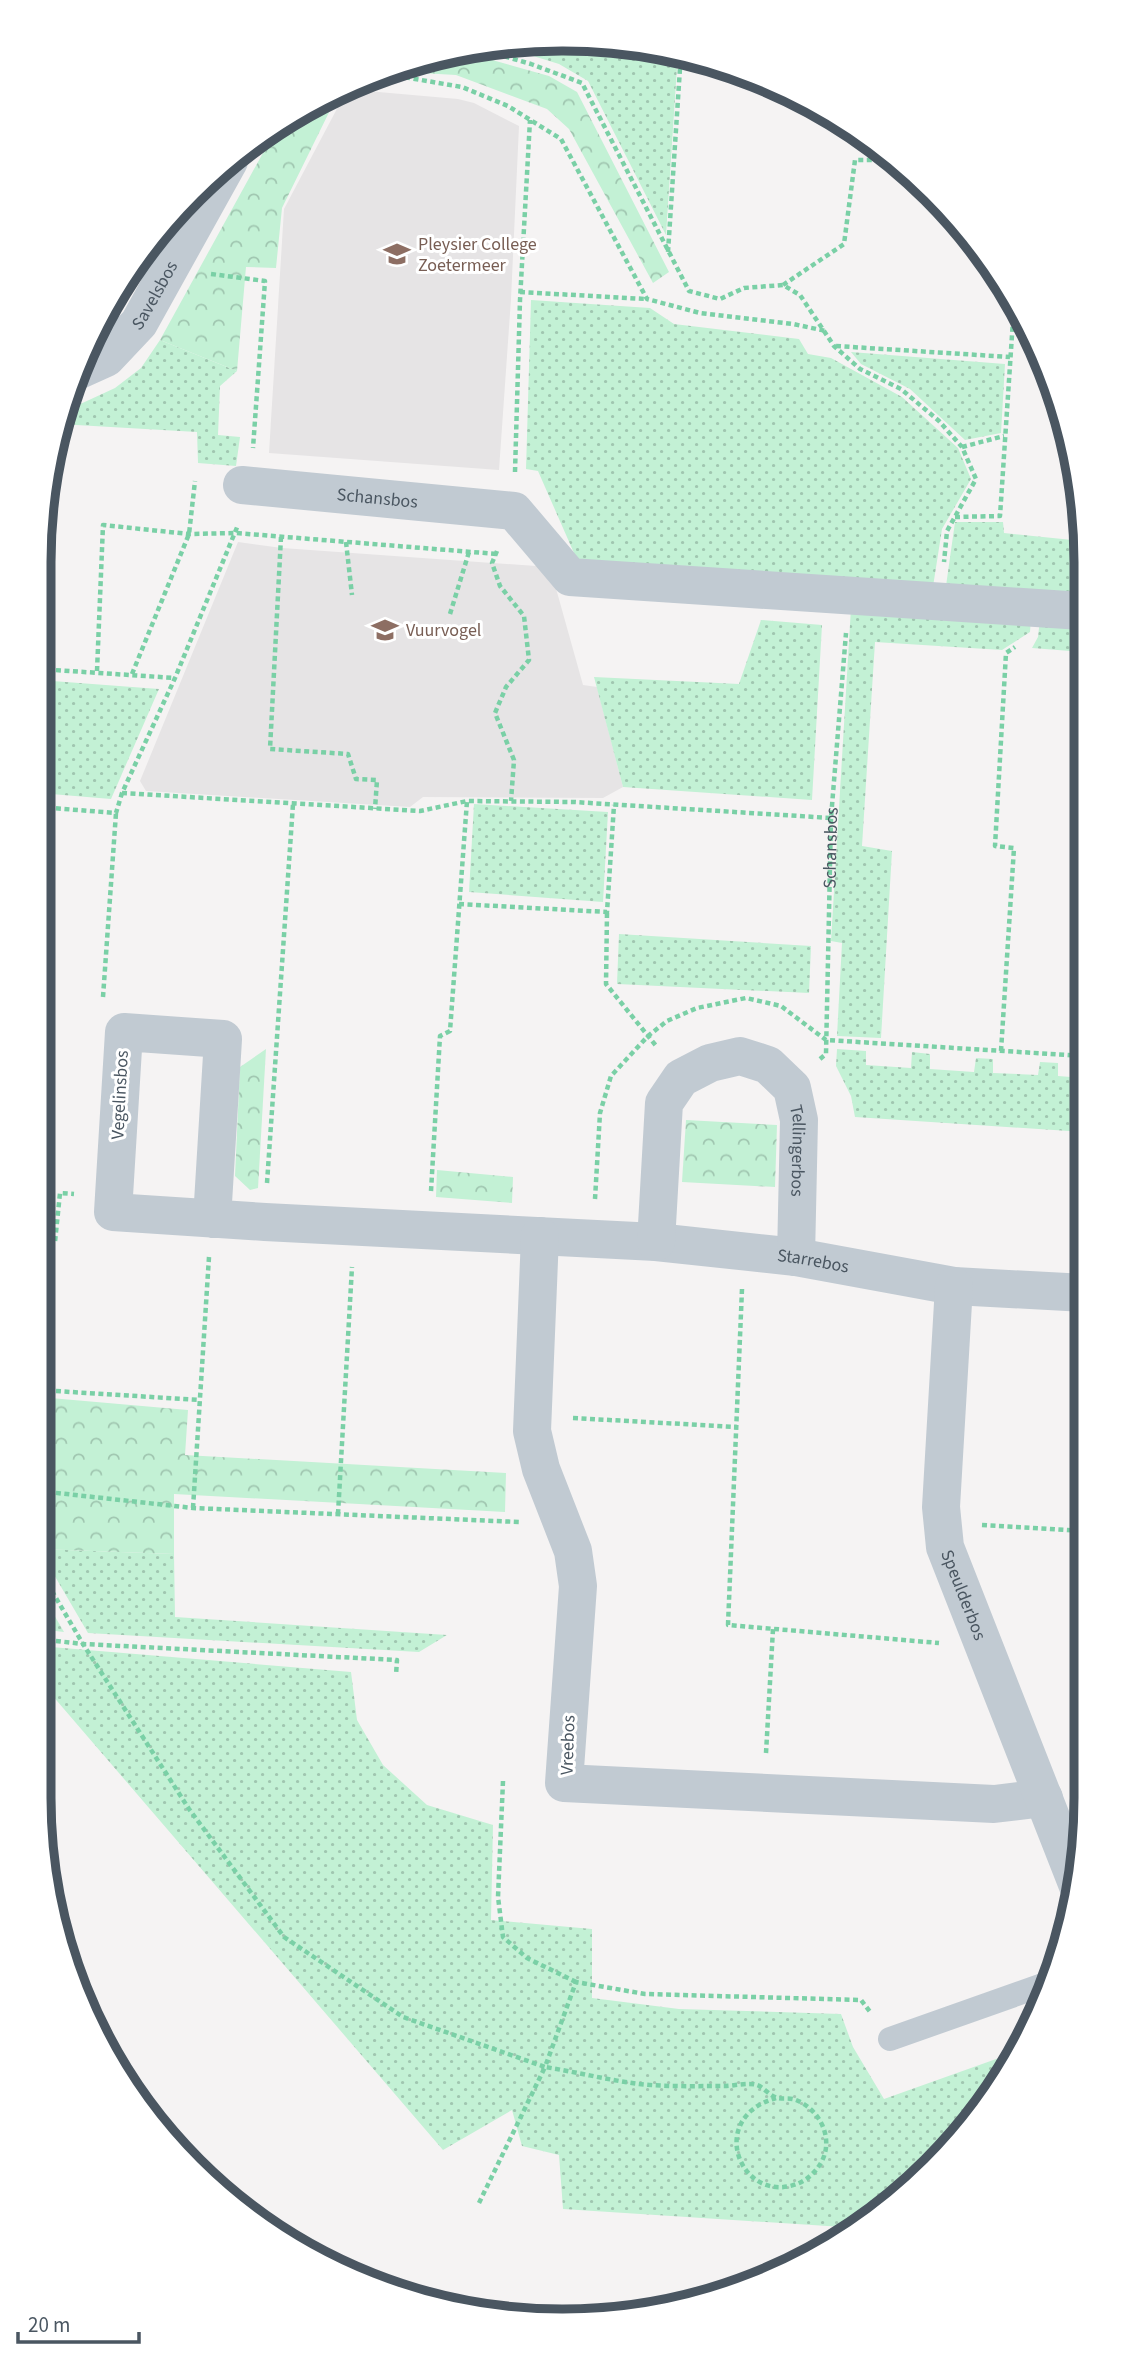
<svg xmlns="http://www.w3.org/2000/svg" width="1125" height="2360" viewBox="0 0 1125 2360" font-family="'Source Sans 3',sans-serif">
<style>
.education{fill:#e6e4e5}
.green{fill:url(#green-dots)}
.forest{fill:url(#forest-crowns)}
.lines{fill:none;stroke-linecap:round;stroke-linejoin:round}
.path{stroke:#7ad0a6;stroke-width:4.5;stroke-dasharray:5 3.5;stroke-linecap:butt}
.lane{stroke:#c1cad2;stroke-width:24}
.street{stroke:#c1cad2;stroke-width:38}
.labels{text-anchor:middle;dominant-baseline:central;stroke-width:6;stroke-linejoin:round;paint-order:stroke}
.education-label{font-size:18px;fill:#785e54;stroke:#fff;text-anchor:start}
.street-label{font-size:18px;fill:#4a5661;stroke:#fff}
.rim{fill:none;stroke:#4a5661;stroke-width:9}
</style>
<defs>
<pattern id="green-dots" width="8" height="8" patternUnits="userSpaceOnUse" patternTransform="scale(1.75)"><rect width="8" height="8" fill="#c3f1d5"/><path d="M2 2h.1M6 6h.1" fill="none" stroke="#a0c6b0" stroke-width="1.8" stroke-linecap="round"/></pattern>
<pattern id="forest-crowns" width="20" height="18" patternUnits="userSpaceOnUse" patternTransform="scale(1.75)"><rect width="20" height="18" fill="#c3f1d5"/><path d="M2 6a3 3 0 1 1 6 0M12 15a3 3 0 1 1 6 0" fill="none" stroke="#a0c6b0"/></pattern>
</defs>
<rect width="100%" height="100%" fill="#f5f3f3"/>
<g class="education">
<polygon points="367,91 458,99 474,103 519,126 511,299 499,470 269,453 284,209 340,103"/>
<polygon points="238,542 282,548 550,567 583,685 597,687 623,787 603,798 423,797 410,807 146,791 140,781"/>
</g>
<g class="green">
<polygon points="563,39 665,49 678,52 666,235 588,81 559,64 497,45"/>
<polygon points="531,300 650,308 674,324 799,339 808,354 831,358 902,397 958,448 971,479 942,529 932,593 581,569 538,471 526,469"/>
<polygon points="160,340 237,371 220,386 218,435 240,437 236,466 198,463 197,432 59,424 63,412 115,388 141,368"/>
<polygon points="851,352 1005,364 1001,433 965,440 910,389 861,364"/>
<polygon points="955,522 1003,522 1004,533 1082,541 1082,601 945,593"/>
<polygon points="851,608 1031,619 1030,632 1002,650 875,642 862,846 892,851 881,1038 837,1036 842,943 831,941"/>
<polygon points="1040,619 1082,623 1083,652 1032,648 1038,637"/>
<polygon points="761,620 822,625 812,800 623,787 594,677 739,684"/>
<polygon points="39,680 159,689 111,799 39,793"/>
<polygon points="474,804 608,812 603,902 469,892"/>
<polygon points="619,934 811,946 809,993 617,984"/>
<polygon points="837,1049 866,1051 866,1065 911,1068 912,1052 930,1054 930,1069 974,1072 976,1058 993,1059 993,1073 1038,1075 1040,1062 1058,1063 1058,1076 1084,1078 1084,1132 855,1117 851,1096 836,1066"/>
<polygon points="39,1549 174,1554 175,1617 447,1635 419,1652 88,1633"/>
<polygon points="39,1589 64,1632 39,1629"/>
<polygon points="39,1646 351,1672 357,1720 383,1765 427,1805 493,1825 491,1920 592,1929 592,1998 679,2009 841,2014 853,2047 884,2099 1013,2053 956,2143 882,2213 858,2228 563,2209 559,2155 522,2146 512,2110 443,2150 39,1680"/>
</g>
<g class="forest">
<polygon points="462,48 471,54 549,76 577,92 669,272 653,283 569,129 547,109 456,75 385,71"/>
<polygon points="340,90 282,208 276,268 246,267 237,371 160,340 280,122"/>
<polygon points="266,1049 258,1188 250,1190 235,1176 240,1067"/>
<polygon points="686,1120 777,1125 775,1187 682,1182"/>
<polygon points="437,1170 513,1177 512,1203 436,1197"/>
<polygon points="39,1397 188,1410 185,1455 506,1473 505,1512 174,1494 174,1554 39,1549"/>
</g>
<g class="lines">
<g class="path">
<polyline points="472,47 531,64 582,83 689,291 720,299 744,288 783,285 800,295 834,346 860,369 901,389 939,421 962,447 976,479 947,531 944,562"/>
<polyline points="380,73 462,87 508,106 561,139 647,299 700,313 793,324 826,331"/>
<polyline points="668,252 681,53"/>
<polyline points="211,274 265,281 253,448"/>
<polyline points="783,285 844,244 855,160 895,160"/>
<polyline points="520,292 646,299"/>
<polyline points="836,346 1010,357"/>
<polyline points="962,447 1004,436"/>
<polyline points="515,472 520,300 530,120"/>
<polyline points="955,517 1000,516 1014,305"/>
<polyline points="281,537 270,749 348,754 356,779 377,780 375,809"/>
<polyline points="346,542 352,595"/>
<polyline points="497,551 492,563 500,586 524,616 529,660 506,687 495,713 514,760 511,801"/>
<polyline points="450,614 469,552"/>
<polyline points="39,669 175,678"/>
<polyline points="97,671 103,525 189,534 236,533 497,554"/>
<polyline points="132,674 189,534 195,481"/>
<polyline points="122,793 420,811 467,801 574,802 831,818"/>
<polyline points="39,807 116,813 122,793 175,678 238,525"/>
<polyline points="459,904 607,912 614,805"/>
<polyline points="607,913 606,984 657,1047"/>
<polyline points="103,997 116,813"/>
<polyline points="1001,1051 1014,848 995,846 1006,653 1015,647"/>
<path id="s1" d="M820,1059L826,1054L831,818L846,633"/>
<polyline points="267,1183 293,804"/>
<polyline points="431,1191 440,1036 450,1031 467,801"/>
<polyline points="595,1199 600,1113 611,1076 648,1036 667,1021 697,1008 746,998 781,1006 826,1040 1084,1056"/>
<polyline points="39,1241 55,1242 60,1193 74,1194"/>
<polyline points="742,1289 728,1625 939,1643"/>
<polyline points="39,1390 200,1400"/>
<polyline points="573,1418 737,1427"/>
<polyline points="39,1491 193,1508 519,1522"/>
<polyline points="193,1508 209,1257"/>
<polyline points="338,1514 352,1267"/>
<polyline points="982,1525 1086,1531"/>
<polyline points="39,1569 83,1644 189,1809 284,1937 403,2017 545,2067 576,1982 645,1994 861,2000 871,2013"/>
<polyline points="39,1639 83,1644 397,1660 396,1675"/>
<polyline points="766,1753 773,1629"/>
<polyline points="503,1781 498,1897 503,1937 527,1958 576,1982"/>
<path d="M479,2203L545,2067C576,2072 608,2080 639,2084C667,2087 697,2086 725,2086C734,2086 748,2082 757,2085C763,2087 768,2094 775,2097C781,2100 789,2097 796,2100C819,2109 834,2137 822,2161C815,2174 804,2183 790,2186C738,2198 708,2117 776,2098"/>
</g>
<polyline class="lane" points="890,2039 1051,1982"/>
<g class="street">
<path id="s2" d="M75,372L106,358L139,323L229,161"/>
<path id="s3" d="M242,485L514,511L570,577L1082,611"/>
<path id="s4" d="M212,1219L223,1039L124,1032L113,1212L265,1222L656,1242L796,1257L954,1286L1085,1293"/>
<polyline points="540,1236 532,1431 541,1469 573,1551 578,1586 564,1783 994,1804 1044,1798"/>
<path id="s5" d="M656,1242L664,1103L681,1078L710,1063L740,1056L768,1065L792,1088L799,1120L796,1257"/>
<path id="s6" d="M954,1286L941,1507L945,1547L1078,1886"/>
</g>
</g>
<defs>
<g id="school-bare" transform="scale(2.1)"><path d="M0-5L7-2L0 1L-7-2ZM-4 1L0 2.5L4 1V4Q0 6-4 4Z" fill="#8d6e63" stroke="#fff" stroke-width="2.5" paint-order="stroke"/></g>
</defs>
<g fill-rule="evenodd">
<use href="#school-bare" x="397" y="254"/>
<use href="#school-bare" x="385" y="630"/>
</g>
<g class="labels">
<g class="education-label">
<text x="418" y="244">Pleysier College<tspan x="418" dy="21">Zoetermeer</tspan></text>
<text x="406" y="630">Vuurvogel</text>
</g>
<g class="street-label">
<text stroke="none"><textPath href="#s2" startOffset="114">Savelsbos</textPath></text>
<text stroke="none"><textPath href="#s3" startOffset="136">Schansbos</textPath></text>
<text stroke="none"><textPath href="#s1" startOffset="214">Schansbos</textPath></text>
<text transform="translate(120 1095) rotate(-87)">Vegelinsbos</text>
<text stroke="none"><textPath href="#s5" startOffset="359">Tellingerbos</textPath></text>
<text stroke="none"><textPath href="#s4" startOffset="1162">Starrebos</textPath></text>
<text stroke="none"><textPath href="#s6" startOffset="313">Speulderbos</textPath></text>
<text transform="translate(568 1745) rotate(-88)">Vreebos</text>
</g>
</g>
<path d="M0 0H1125V2360H0ZM562 51H563A511 511 0 0 1 1074 562V1798A511 511 0 0 1 563 2309H562A511 511 0 0 1 51 1798V562A511 511 0 0 1 562 51Z" fill="#fff" fill-rule="evenodd"/>
<path class="rim" d="M562 51H563A511 511 0 0 1 1074 562V1798A511 511 0 0 1 563 2309H562A511 511 0 0 1 51 1798V562A511 511 0 0 1 562 51Z"/>
<path d="M18 2332v10h121v-10" fill="none" stroke="#4a5661" stroke-width="3.5"/>
<text x="28" y="2332" font-size="21" fill="#4a5661" stroke="#ffffff" stroke-width="5" paint-order="stroke">20 m</text>
</svg>
